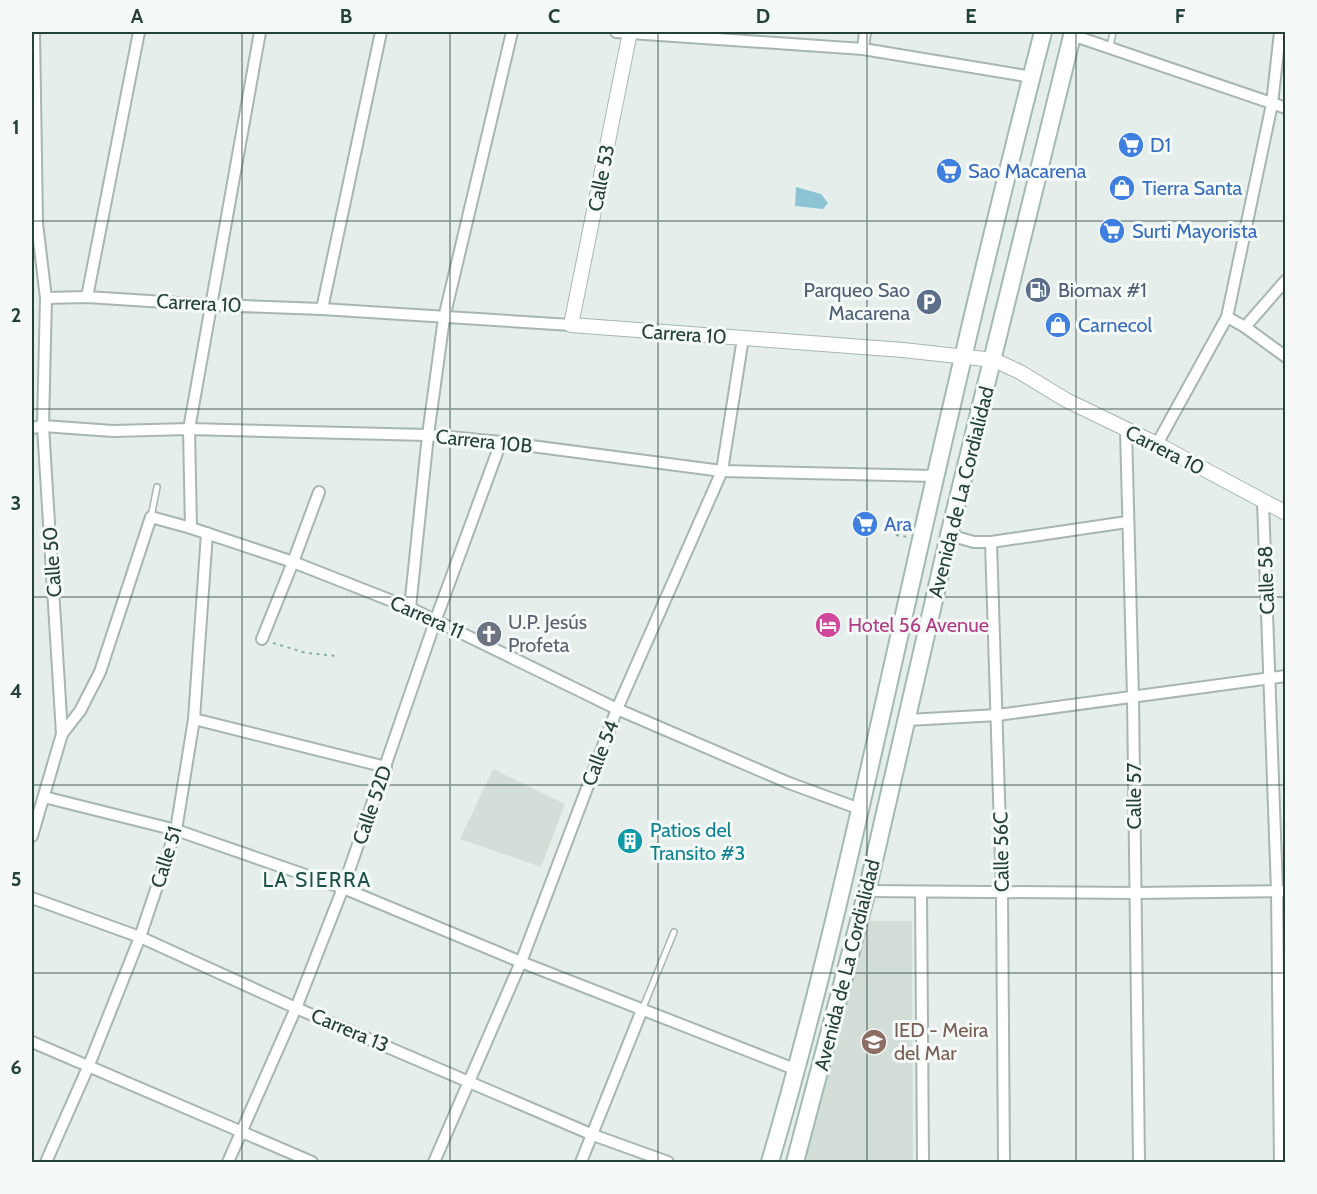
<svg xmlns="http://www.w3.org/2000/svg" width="1317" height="1194" viewBox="0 0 1317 1194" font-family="Cabin,sans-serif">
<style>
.built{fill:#d3ded9}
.water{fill:#8dc4d3}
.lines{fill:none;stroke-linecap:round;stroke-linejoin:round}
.service-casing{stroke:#a7b6b2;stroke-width:8}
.minor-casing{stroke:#a7b6b2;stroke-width:14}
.tertiary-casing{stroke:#a7b6b2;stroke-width:16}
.secondary-casing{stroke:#a3bab3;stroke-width:20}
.path{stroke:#85b2a6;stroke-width:2;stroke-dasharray:3 4.5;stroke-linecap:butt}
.service{stroke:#fff;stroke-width:5}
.minor{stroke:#fff;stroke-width:10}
.tertiary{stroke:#fff;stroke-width:14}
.secondary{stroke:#fff;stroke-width:16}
.grid{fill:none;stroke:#24403a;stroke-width:1.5;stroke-opacity:0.55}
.labels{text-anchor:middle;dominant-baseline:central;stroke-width:6;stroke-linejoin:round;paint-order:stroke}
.shop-label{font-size:20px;fill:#366cbe;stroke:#f5faf8;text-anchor:start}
.street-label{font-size:20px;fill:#24403a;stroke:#f5faf8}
.service-label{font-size:20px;fill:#4e5e75;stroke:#f5faf8;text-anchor:end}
.worship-label{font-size:20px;fill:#5b616d;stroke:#f5faf8;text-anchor:start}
.hotel-label{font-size:20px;fill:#b23c85;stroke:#f5faf8;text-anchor:start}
.culture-label{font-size:20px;fill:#0d838f;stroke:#f5faf8;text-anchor:start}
.education-label{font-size:20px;fill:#785e54;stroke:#f5faf8;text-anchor:start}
.neighbourhood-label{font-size:21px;letter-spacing:1.5px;fill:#1f5349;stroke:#f5faf8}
.neatline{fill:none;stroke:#24403a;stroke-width:2}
.grid-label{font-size:20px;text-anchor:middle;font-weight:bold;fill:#24403a}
</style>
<rect width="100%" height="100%" fill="#e5eeea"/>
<g class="built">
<polygon points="493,769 565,804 541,867 460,839"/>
<polygon points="867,921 912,921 913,1162 803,1162"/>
</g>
<polygon class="water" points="796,187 821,194 828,203 823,209 795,206"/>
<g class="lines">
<g class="service-casing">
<g id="service">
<polyline points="1110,47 1113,32"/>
<polyline points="151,517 157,487"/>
<polyline points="642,1010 674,932"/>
</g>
</g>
<g class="minor-casing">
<g id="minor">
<polyline points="616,32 863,49 1032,77"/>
<polyline points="1072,35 1286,108"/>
<polyline points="863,49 865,32"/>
<polyline points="87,297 139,32"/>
<polyline points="46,298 87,297 211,305 322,309 571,325"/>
<polyline points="322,309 381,32"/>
<polyline points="1227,317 1245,327 1286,357"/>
<polyline points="1245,327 1286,280"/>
<polyline points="32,428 43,426 113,431 189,429 428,435 501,442 722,471 935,476"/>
<polyline points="1126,430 1133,697 1139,1162"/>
<polyline points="1157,444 1227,317 1272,104 1280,32"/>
<polyline points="1263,502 1277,891 1280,1162"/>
<polyline points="191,528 189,429 260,32"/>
<polyline points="949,535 974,542 991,542 1127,522"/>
<polyline points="991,542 1002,893 1004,1162"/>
<polyline points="410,608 428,435 444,318 512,32"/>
<polyline points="262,639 293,562 319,492"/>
<polyline points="194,719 386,767"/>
<polyline points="907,720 998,715 1286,676"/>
<polyline points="62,734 80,711 100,672 151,517 191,528 293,562 410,608 617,709 789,783 860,809"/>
<polyline points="44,797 176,830 343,888 521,962 797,1070"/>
<polyline points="32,836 62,734 43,426 46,298 37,223 34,32"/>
<polyline points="867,891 1135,893 1286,891"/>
<polyline points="921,893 923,1162"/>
<polyline points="32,898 140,937 296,1008 593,1135 668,1162"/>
<polyline points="32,1042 312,1162"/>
<polyline points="46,1162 89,1065 140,937 176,830 194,719 207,533"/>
<polyline points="228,1162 296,1008 343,888 436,619 501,442"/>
<polyline points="434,1162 521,962 617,709 722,471 743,338"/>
<polyline points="581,1162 642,1010"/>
</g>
</g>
<g class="tertiary-casing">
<polyline id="tertiary" points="630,32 571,325 903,350 994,360 1020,372 1066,400 1157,444 1286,513"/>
</g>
<g class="secondary-casing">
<g id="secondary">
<path d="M770,1162C824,979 864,792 906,606C949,414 994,222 1043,32"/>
<polyline points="795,1162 867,891 949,535 1073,32"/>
</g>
</g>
<g class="path">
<polyline points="896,535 908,537"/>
<polyline points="273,643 306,653 338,656"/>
</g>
<use href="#service" class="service"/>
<use href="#minor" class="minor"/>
<use href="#tertiary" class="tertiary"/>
<use href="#secondary" class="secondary"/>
</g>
<path class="grid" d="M242,32V1162M450,32V1162M658,32V1162M867,32V1162M1076,32V1162M32,221H1286M32,409H1286M32,597H1286M32,785H1286M32,973H1286"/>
<defs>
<g id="supermarket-disc" transform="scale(1.35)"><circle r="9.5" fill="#3f7fe0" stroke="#f5faf8"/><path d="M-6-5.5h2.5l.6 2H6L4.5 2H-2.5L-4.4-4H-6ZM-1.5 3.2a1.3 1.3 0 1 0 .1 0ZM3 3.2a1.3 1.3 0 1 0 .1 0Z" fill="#fff"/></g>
<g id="shop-disc" transform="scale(1.35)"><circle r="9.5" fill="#3f7fe0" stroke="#f5faf8"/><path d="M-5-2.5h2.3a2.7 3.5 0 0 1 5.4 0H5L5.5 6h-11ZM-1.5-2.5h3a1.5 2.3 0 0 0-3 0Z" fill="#fff"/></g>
<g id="fuel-disc" transform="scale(1.35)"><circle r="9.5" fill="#5c6f8a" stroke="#f5faf8"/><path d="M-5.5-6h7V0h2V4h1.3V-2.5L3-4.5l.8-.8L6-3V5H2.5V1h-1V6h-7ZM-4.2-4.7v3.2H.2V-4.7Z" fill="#fff"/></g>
<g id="parking-disc" transform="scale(1.35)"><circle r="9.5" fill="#5c6f8a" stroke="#f5faf8"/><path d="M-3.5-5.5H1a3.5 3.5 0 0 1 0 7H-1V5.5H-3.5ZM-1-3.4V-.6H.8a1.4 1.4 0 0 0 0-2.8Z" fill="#fff"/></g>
<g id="hotel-disc" transform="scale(1.35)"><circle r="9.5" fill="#d1479c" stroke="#f5faf8"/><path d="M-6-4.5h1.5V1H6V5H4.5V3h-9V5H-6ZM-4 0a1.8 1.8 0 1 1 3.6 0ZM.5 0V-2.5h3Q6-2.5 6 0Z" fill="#fff"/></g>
<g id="church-disc" transform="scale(1.35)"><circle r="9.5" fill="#6b7280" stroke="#f5faf8"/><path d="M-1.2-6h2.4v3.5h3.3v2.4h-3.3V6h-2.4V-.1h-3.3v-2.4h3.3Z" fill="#fff"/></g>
<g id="building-disc" transform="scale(1.35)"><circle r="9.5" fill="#0f9aa8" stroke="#f5faf8"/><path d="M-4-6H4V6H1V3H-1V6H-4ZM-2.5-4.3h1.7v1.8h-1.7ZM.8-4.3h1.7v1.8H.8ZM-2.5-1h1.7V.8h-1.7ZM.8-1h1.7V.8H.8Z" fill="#fff"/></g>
<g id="school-disc" transform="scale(1.35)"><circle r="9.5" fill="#8d6e63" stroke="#f5faf8"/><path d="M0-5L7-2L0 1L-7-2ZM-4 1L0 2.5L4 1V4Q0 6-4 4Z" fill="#fff"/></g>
</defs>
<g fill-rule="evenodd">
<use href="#supermarket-disc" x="1131" y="145"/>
<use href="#supermarket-disc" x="949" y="171"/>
<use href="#shop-disc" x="1122" y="188"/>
<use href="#supermarket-disc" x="1112" y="231"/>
<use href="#fuel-disc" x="1038" y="290"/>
<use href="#parking-disc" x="929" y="302"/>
<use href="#shop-disc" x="1058" y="325"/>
<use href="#supermarket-disc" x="865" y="524"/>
<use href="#hotel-disc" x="828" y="625"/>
<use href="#church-disc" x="489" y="634"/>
<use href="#building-disc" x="630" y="841"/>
<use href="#school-disc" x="874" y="1042"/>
</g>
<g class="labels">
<g class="shop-label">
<text x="1150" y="145">D1</text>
<text x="968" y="171">Sao Macarena</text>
<text x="1142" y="188">Tierra Santa</text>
<text x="1132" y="231">Surti Mayorista</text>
<text x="1078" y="325">Carnecol</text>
<text x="884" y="524">Ara</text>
</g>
<g class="street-label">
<text transform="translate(601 178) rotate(-79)">Calle 53</text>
<text transform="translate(199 303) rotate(3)">Carrera 10</text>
<text transform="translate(684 334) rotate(4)">Carrera 10</text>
<text transform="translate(484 441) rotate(6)">Carrera 10B</text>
<text transform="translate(1165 450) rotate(27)">Carrera 10</text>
<text transform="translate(961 492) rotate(-76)">Avenida de La Cordialidad</text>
<text transform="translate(52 562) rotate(-94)">Calle 50</text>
<text transform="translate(1266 580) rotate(-92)">Calle 58</text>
<text transform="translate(427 617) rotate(24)">Carrera 11</text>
<text transform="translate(600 753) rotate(-69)">Calle 54</text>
<text transform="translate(1134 796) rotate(-90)">Calle 57</text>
<text transform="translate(372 805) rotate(-71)">Calle 52D</text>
<text transform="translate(1001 852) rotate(-91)">Calle 56C</text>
<text transform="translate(166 857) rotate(-73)">Calle 51</text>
<text transform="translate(847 965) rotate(-76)">Avenida de La Cordialidad</text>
<text transform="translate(350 1030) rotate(23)">Carrera 13</text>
</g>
<g class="service-label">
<text x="910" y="290">Parqueo Sao<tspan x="910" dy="23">Macarena</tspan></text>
<text x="1058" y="290" text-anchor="start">Biomax #1</text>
</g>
<g class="worship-label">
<text x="508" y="622">U.P. Jesús<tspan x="508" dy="23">Profeta</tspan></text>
</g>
<g class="hotel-label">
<text x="848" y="625">Hotel 56 Avenue</text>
</g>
<g class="culture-label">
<text x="650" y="830">Patios del<tspan x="650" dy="23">Transito #3</tspan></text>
</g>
<g class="education-label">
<text x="894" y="1030">IED - Meira<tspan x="894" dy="23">del Mar</tspan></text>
</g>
<g class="neighbourhood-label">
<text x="317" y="879">LA SIERRA</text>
</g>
</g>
<rect width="1317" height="1194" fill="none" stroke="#f5faf8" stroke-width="66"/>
<rect x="33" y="33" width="1251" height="1128" class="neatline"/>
<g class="grid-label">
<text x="137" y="23">A</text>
<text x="346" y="23">B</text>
<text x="554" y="23">C</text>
<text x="763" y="23">D</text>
<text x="971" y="23">E</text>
<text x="1180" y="23">F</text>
<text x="16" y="134">1</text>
<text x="16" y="322">2</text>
<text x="16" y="510">3</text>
<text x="16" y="698">4</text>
<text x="16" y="886">5</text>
<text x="16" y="1074">6</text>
</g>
</svg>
